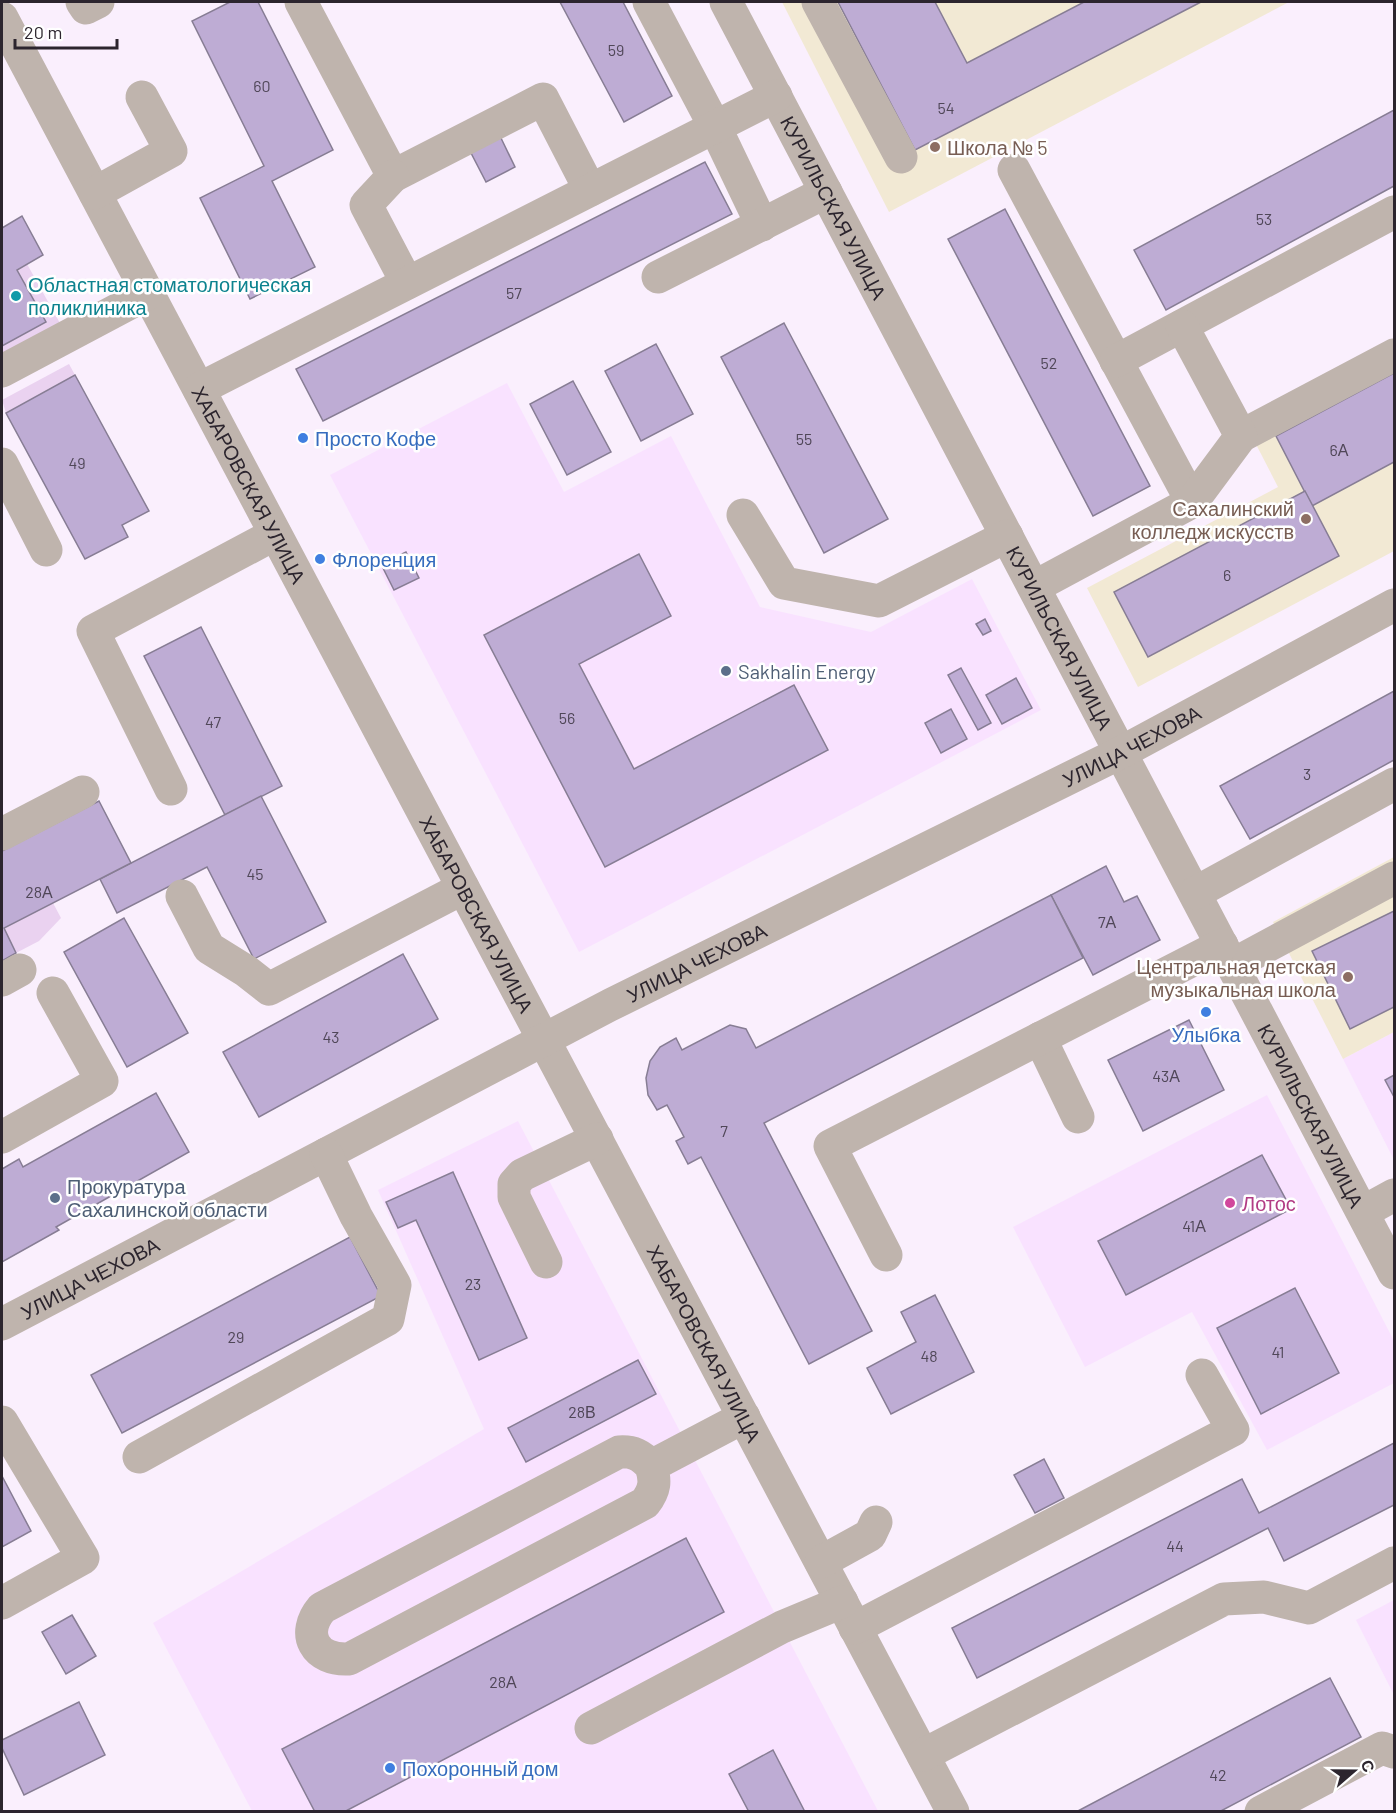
<svg xmlns="http://www.w3.org/2000/svg" width="1396" height="1813" viewBox="0 0 1396 1813" font-family="Barlow,sans-serif">
<style>
.built{fill:#f9e2ff}
.education{fill:#f2e9d4}
.green{fill:#ead2f0}
.building{fill:#beacd4;stroke:#877d94;stroke-width:1.5}
.lines{fill:none;stroke-linecap:round;stroke-linejoin:round}
.minor{stroke:#bfb4ad;stroke-width:33}
.education-dot{fill:#8d6e63;stroke:#fff;stroke-width:2}
.culture-dot{fill:#0f9aa8;stroke:#fff;stroke-width:2}
.shop-dot{fill:#3f7fe0;stroke:#fff;stroke-width:2}
.service-dot{fill:#5c6f8a;stroke:#fff;stroke-width:2}
.hotel-dot{fill:#d1479c;stroke:#fff;stroke-width:2}
.labels{text-anchor:middle;dominant-baseline:central;stroke-width:5;stroke-linejoin:round;paint-order:stroke}
.number-label{font-size:16px;fill:#504758}
.education-label{font-size:20px;fill:#785e54;stroke:#fff;text-anchor:end}
.street-label{font-size:20px;fill:#2c252e;stroke:#fff}
.culture-label{font-size:20px;fill:#0d838f;stroke:#fff;text-anchor:start}
.shop-label{font-size:20px;fill:#366cbe;stroke:#fff;text-anchor:start}
.service-label{font-size:20px;fill:#4e5e75;stroke:#fff;text-anchor:start}
.hotel-label{font-size:20px;fill:#b23c85;stroke:#fff;text-anchor:start}
</style>
<rect width="100%" height="100%" fill="#faeffd"/>
<g class="built">
<polygon points="507,383 564,492 671,436 760,607 871,632 972,579 1041,710 579,952 330,475"/>
<polygon points="1394,1032 1394,1160 1343,1059"/>
<polygon points="1267,1095 1394,1341 1394,1383 1267,1450 1192,1312 1085,1367 1013,1227"/>
<polygon points="518,1121 878,1811 252,1811 153,1623 484,1429 378,1190"/>
<polygon points="1394,1600 1394,1695 1356,1620"/>
</g>
<g class="education">
<polygon points="782,2 1289,2 889,212"/>
<polygon points="1394,344 1394,551 1138,687 1087,588 1278,487 1245,423"/>
<polygon points="1394,857 1394,1032 1343,1059 1273,922"/>
</g>
<g class="green">
<polygon points="27,264 61,325 2,358 2,346 45,322 17,270"/>
<polygon points="69,364 75,375 6,413 2,400"/>
<polygon points="53,903 61,918 39,941 16,953 4,928"/>
</g>
<g class="building">
<polygon points="230,2 258,2 333,150 272,181 315,267 250,299 200,198 264,166 192,21"/>
<polygon points="560,2 623,2 672,96 624,122"/>
<polygon points="838,2 935,2 967,63 1084,2 1201,2 915,150"/>
<polygon points="1394,110 1394,186 1166,310 1134,250"/>
<polygon points="500,136 515,167 486,182 470,151"/>
<polygon points="705,162 732,214 323,421 296,369"/>
<polygon points="1005,209 1150,486 1093,516 948,239"/>
<polygon points="22,216 43,255 17,270 46,322 2,346 2,228"/>
<polygon points="784,323 888,519 824,553 721,357"/>
<polygon points="656,344 693,414 641,441 605,371"/>
<polygon points="1394,373 1394,462 1312,506 1276,436"/>
<polygon points="75,375 149,511 122,525 128,537 85,559 6,413"/>
<polygon points="573,381 611,452 567,475 530,404"/>
<polygon points="1305,491 1339,556 1148,657 1114,592"/>
<polygon points="406,552 419,578 394,590 381,564"/>
<polygon points="639,554 671,616 579,664 634,769 794,685 828,750 605,867 484,635"/>
<polygon points="985,619 991,631 983,635 976,624"/>
<polygon points="201,627 282,786 225,815 144,656"/>
<polygon points="961,668 991,723 978,730 948,675"/>
<polygon points="1016,678 1032,708 1002,724 986,695"/>
<polygon points="1394,691 1394,760 1250,839 1220,786"/>
<polygon points="951,709 967,739 941,753 925,723"/>
<polygon points="261,796 326,922 254,959 207,867 117,913 100,879"/>
<polygon points="99,801 131,863 4,928 16,953 2,961 2,851"/>
<polygon points="1106,866 1124,902 1137,896 1160,940 1093,975 1051,895"/>
<polygon points="1051,895 1083,958 764,1123 872,1331 809,1364 701,1157 688,1164 676,1141 684,1137 667,1105 657,1110 648,1095 646,1078 650,1061 660,1047 676,1038 682,1050 730,1025 746,1029 756,1048"/>
<polygon points="1394,911 1394,1007 1350,1029 1312,951"/>
<polygon points="124,918 188,1033 127,1067 64,952"/>
<polygon points="403,954 438,1019 259,1117 223,1052"/>
<polygon points="1189,1020 1224,1090 1143,1131 1108,1060"/>
<polygon points="1394,1075 1394,1097 1385,1080"/>
<polygon points="156,1093 189,1152 56,1227 59,1230 2,1262 2,1169 19,1159 23,1167"/>
<polygon points="1262,1155 1291,1209 1126,1295 1098,1241"/>
<polygon points="453,1172 527,1338 479,1360 416,1220 398,1228 386,1202"/>
<polygon points="350,1237 381,1296 122,1433 91,1375"/>
<polygon points="1295,1288 1339,1373 1261,1414 1217,1328"/>
<polygon points="935,1295 974,1372 891,1414 867,1368 916,1342 901,1312"/>
<polygon points="638,1360 656,1394 526,1462 508,1428"/>
<polygon points="1394,1443 1394,1505 1284,1561 1268,1528 977,1678 952,1628 1242,1479 1259,1513"/>
<polygon points="1044,1459 1064,1498 1035,1513 1014,1475"/>
<polygon points="2,1476 31,1531 2,1547"/>
<polygon points="686,1538 724,1612 344,1812 315,1812 282,1749"/>
<polygon points="72,1615 96,1656 66,1674 42,1632"/>
<polygon points="1330,1678 1361,1737 1219,1812 1076,1812"/>
<polygon points="79,1702 105,1755 24,1795 2,1748 2,1740"/>
<polygon points="773,1750 805,1812 749,1812 729,1774"/>
</g>
<g class="lines">
<g class="minor">
<polyline points="82,2 86,8 98,2"/>
<polyline points="301,2 393,176 543,99 590,190"/>
<polyline points="649,2 715,127 762,225"/>
<path id="s1" d="M726,2L1394,1273"/>
<polyline points="818,2 901,157"/>
<path id="s2" d="M2,18L953,1812"/>
<polyline points="1014,170 1192,502"/>
<polyline points="393,176 366,205 407,283"/>
<polyline points="95,193 171,151 142,97"/>
<polyline points="658,277 826,192"/>
<polyline points="1116,361 1394,212"/>
<polyline points="2,371 147,294"/>
<polyline points="199,389 776,96"/>
<polyline points="1241,436 1394,355"/>
<polyline points="2,464 46,550"/>
<polyline points="743,515 784,583 879,601 1007,536"/>
<polyline points="1034,587 1192,502 1241,436 1182,326"/>
<polyline points="171,789 93,631 275,534"/>
<polyline points="2,834 83,792"/>
<polyline points="1195,893 1394,784"/>
<polyline points="182,896 209,948 246,971 269,989 463,888"/>
<polyline points="1232,965 1394,878"/>
<polyline points="2,980 20,970"/>
<polyline points="1040,1038 1078,1117"/>
<polyline points="2,1137 102,1081 53,993"/>
<polyline points="1363,1212 1394,1195"/>
<polyline points="886,1255 830,1146 1222,945"/>
<polyline points="546,1262 514,1197 514,1184 522,1175 597,1139"/>
<path id="s3" d="M2,1324L610,1005L1120,753L1394,605"/>
<polyline points="2,1422 83,1558 2,1603"/>
<polyline points="139,1457 388,1319 395,1285 356,1216 326,1154"/>
<path d="M651,1466C641,1455 633,1451 619,1452L322,1608C300,1634 315,1661 349,1659L645,1503C655,1490 656,1481 651,1466L744,1417"/>
<polyline points="821,1562 870,1535 876,1522"/>
<polyline points="855,1628 1233,1430 1202,1375"/>
<polyline points="591,1728 782,1627 842,1602"/>
<polyline points="923,1755 1224,1599 1264,1597 1309,1608 1394,1563"/>
<polyline points="1261,1812 1382,1748 1394,1752"/>
</g>
</g>
<g class="education-dot">
<circle cx="935" cy="147" r="6"/>
<circle cx="1306" cy="519" r="6"/>
<circle cx="1348" cy="977" r="6"/>
</g>
<circle class="culture-dot" cx="16" cy="296" r="6"/>
<g class="shop-dot">
<circle cx="303" cy="438" r="6"/>
<circle cx="320" cy="559" r="6"/>
<circle cx="1206" cy="1012" r="6"/>
<circle cx="390" cy="1768" r="6"/>
</g>
<g class="service-dot">
<circle cx="726" cy="671" r="6"/>
<circle cx="55" cy="1198" r="6"/>
</g>
<circle class="hotel-dot" cx="1230" cy="1203" r="6"/>
<g class="labels">
<g class="number-label">
<text x="616" y="49">59</text>
<text x="262" y="85">60</text>
<text x="946" y="107">54</text>
<text x="1264" y="218">53</text>
<text x="514" y="292">57</text>
<text x="1049" y="362">52</text>
<text x="804" y="438">55</text>
<text x="1339" y="449">6А</text>
<text x="77" y="462">49</text>
<text x="1227" y="574">6</text>
<text x="567" y="717">56</text>
<text x="213" y="721">47</text>
<text x="1307" y="773">3</text>
<text x="255" y="873">45</text>
<text x="39" y="891">28А</text>
<text x="1107" y="921">7А</text>
<text x="331" y="1036">43</text>
<text x="1166" y="1075">43А</text>
<text x="724" y="1130">7</text>
<text x="1194" y="1225">41А</text>
<text x="473" y="1283">23</text>
<text x="236" y="1336">29</text>
<text x="1278" y="1351">41</text>
<text x="929" y="1355">48</text>
<text x="582" y="1411">28В</text>
<text x="1175" y="1545">44</text>
<text x="503" y="1681">28А</text>
<text x="1218" y="1774">42</text>
</g>
<g class="education-label">
<text x="947" y="147" text-anchor="start">Школа № 5</text>
<text x="1294" y="508">Сахалинский<tspan x="1294" dy="23">колледж искусств</tspan></text>
<text x="1336" y="966">Центральная детская<tspan x="1336" dy="23">музыкальная школа</tspan></text>
</g>
<g class="street-label">
<text stroke="none"><textPath href="#s1" startOffset="232">КУРИЛЬСКАЯ УЛИЦА</textPath></text>
<text stroke="none"><textPath href="#s2" startOffset="528">ХАБАРОВСКАЯ УЛИЦА</textPath></text>
<text stroke="none"><textPath href="#s1" startOffset="718">КУРИЛЬСКАЯ УЛИЦА</textPath></text>
<text stroke="none"><textPath href="#s3" startOffset="1269">УЛИЦА ЧЕХОВА</textPath></text>
<text stroke="none"><textPath href="#s2" startOffset="1014">ХАБАРОВСКАЯ УЛИЦА</textPath></text>
<text stroke="none"><textPath href="#s3" startOffset="783">УЛИЦА ЧЕХОВА</textPath></text>
<text stroke="none"><textPath href="#s1" startOffset="1258">КУРИЛЬСКАЯ УЛИЦА</textPath></text>
<text stroke="none"><textPath href="#s3" startOffset="99">УЛИЦА ЧЕХОВА</textPath></text>
<text stroke="none"><textPath href="#s2" startOffset="1500">ХАБАРОВСКАЯ УЛИЦА</textPath></text>
</g>
<g class="culture-label">
<text x="28" y="284">Областная стоматологическая<tspan x="28" dy="23">поликлиника</tspan></text>
</g>
<g class="shop-label">
<text x="315" y="438">Просто Кофе</text>
<text x="332" y="559">Флоренция</text>
<text x="1206" y="1034" text-anchor="middle">Улыбка</text>
<text x="402" y="1768">Похоронный дом</text>
</g>
<g class="service-label">
<text x="738" y="671">Sakhalin Energy</text>
<text x="67" y="1186">Прокуратура<tspan x="67" dy="23">Сахалинской области</tspan></text>
</g>
<g class="hotel-label">
<text x="1242" y="1203">Лотос</text>
</g>
</g>
<rect width="1396" height="1813" fill="none" stroke="#2c252e" stroke-width="6"/>
<g transform="translate(1354 1771) rotate(70)" stroke="#ffffff" stroke-width="4.5" paint-order="stroke">
<path d="M0-4.5L10 22L0 15L-10 22Z" fill="#2c252e"/>
<text y="-9" font-size="16" font-weight="bold" text-anchor="middle" fill="#2c252e">С</text>
</g>
<path d="M15 39v9h102v-9" fill="none" stroke="#2c252e" stroke-width="3"/>
<text x="24" y="39" font-size="18" fill="#2c252e" stroke="#ffffff" stroke-width="4.5" paint-order="stroke">20 m</text>
</svg>
